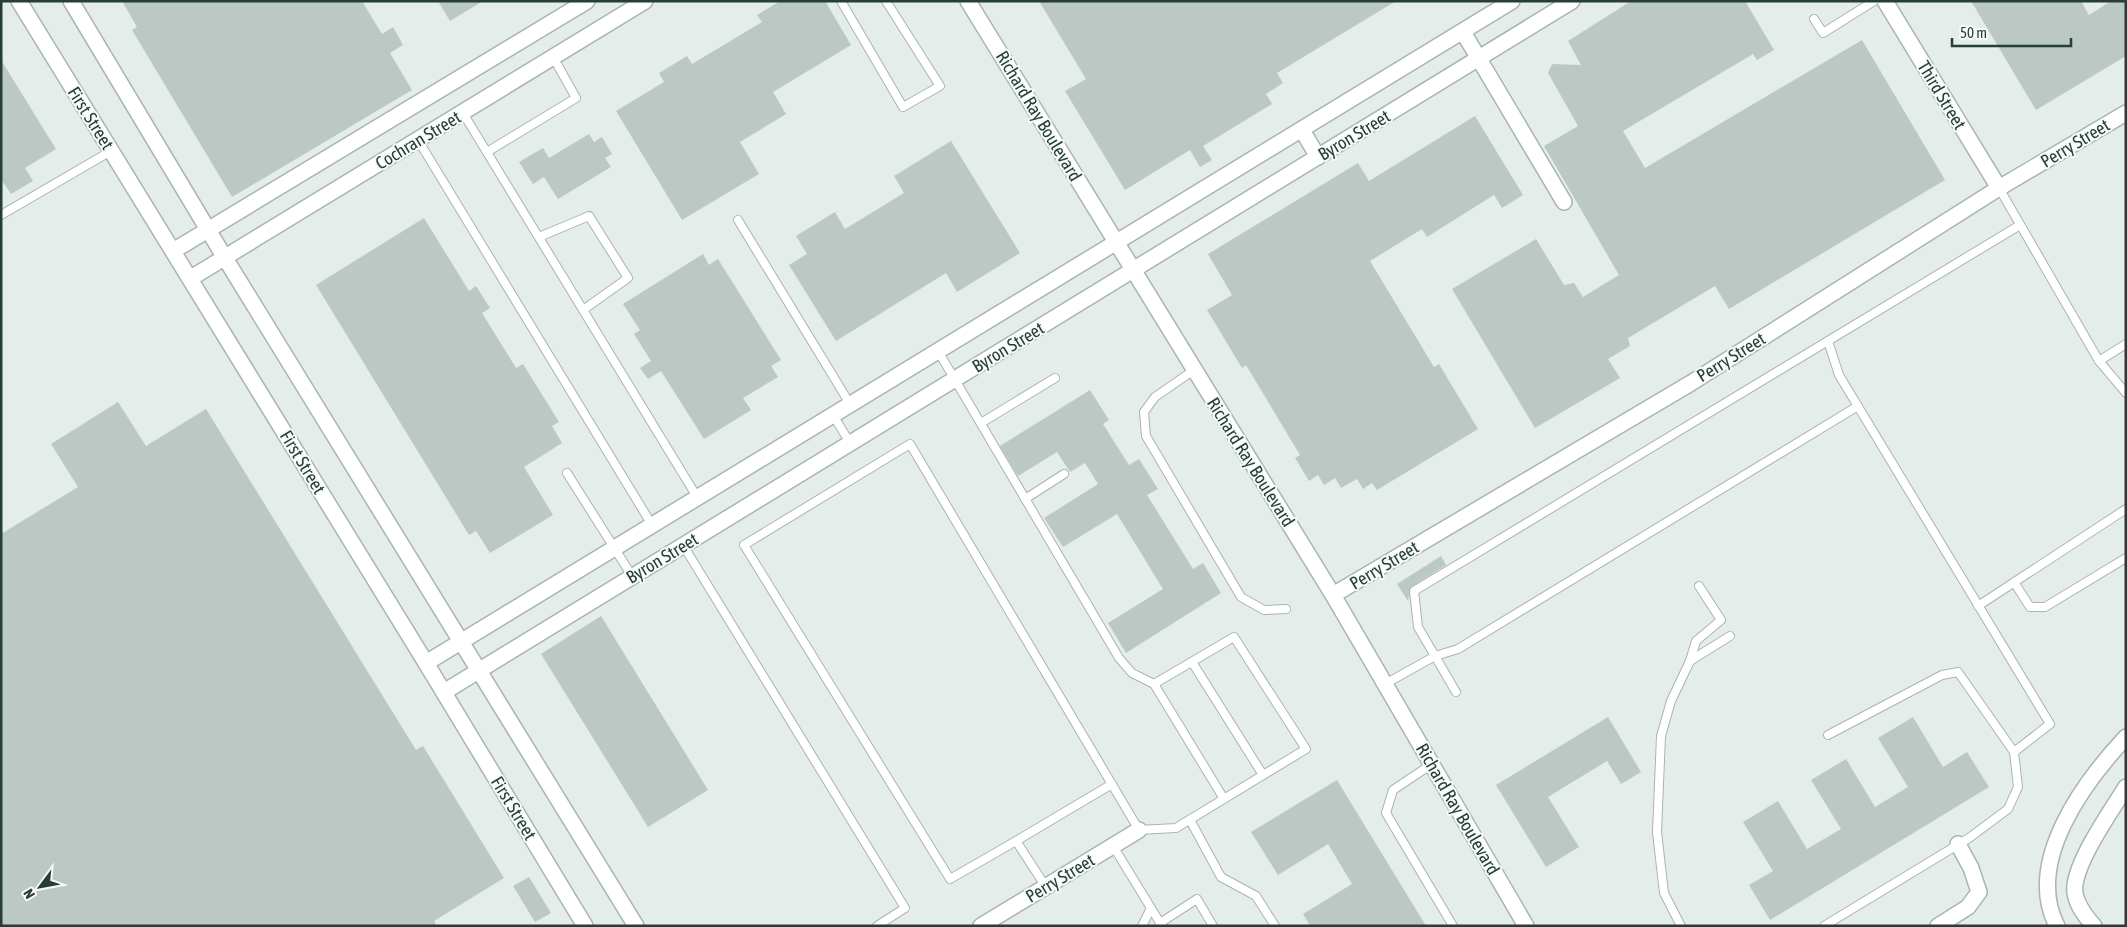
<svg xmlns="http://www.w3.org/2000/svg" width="2127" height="927" viewBox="0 0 2127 927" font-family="'Asap Condensed',sans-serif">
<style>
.building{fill:#bbc8c4}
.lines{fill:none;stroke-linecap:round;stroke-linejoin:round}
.service-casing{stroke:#a8b5b2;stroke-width:10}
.minor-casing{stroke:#a8b5b2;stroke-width:18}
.tertiary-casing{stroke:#a8b5b2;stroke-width:18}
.service{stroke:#fff;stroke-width:8}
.minor{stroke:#fff;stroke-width:15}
.tertiary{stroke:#fff;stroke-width:15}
.labels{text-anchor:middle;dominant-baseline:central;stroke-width:4;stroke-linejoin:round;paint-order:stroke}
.street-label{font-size:18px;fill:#263e3a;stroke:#f6faf8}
</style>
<rect width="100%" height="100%" fill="#e5edeb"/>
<g class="building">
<polygon points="122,1 362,1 382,34 393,27 403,45 390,53 412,90 232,197 132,30 137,27"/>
<polygon points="438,1 483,1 450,21"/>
<polygon points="780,1 825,1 851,45 773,92 786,114 740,142 759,174 682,220 616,111 664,82 659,73 687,56 692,64 762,22 757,15"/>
<polygon points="1039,1 1396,1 1277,73 1283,83 1266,94 1272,104 1203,146 1212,160 1200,167 1190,150 1125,190 1065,91 1086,79"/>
<polygon points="1631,1 1745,1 1774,50 1757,60 1753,54 1623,131 1645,168 1862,40 1945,180 1729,309 1715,286 1628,338 1630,346 1608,359 1620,378 1535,428 1452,289 1536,239 1564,285 1574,283 1583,297 1619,275 1544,146 1578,126 1548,73 1552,64 1581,65 1568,41"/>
<polygon points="1971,1 2081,1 2089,15 2111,1 2126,1 2126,56 2036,110"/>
<polygon points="1,60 56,149 25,168 33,181 11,194 1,179"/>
<polygon points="1475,116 1523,195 1502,208 1494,195 1427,237 1422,229 1370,261 1434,367 1439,364 1478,429 1377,490 1372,483 1363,489 1357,479 1341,488 1335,478 1324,485 1318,475 1309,481 1295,458 1300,455 1246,365 1242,368 1207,310 1232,295 1208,254 1358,163 1369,181"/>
<polygon points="589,134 594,142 602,137 612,154 605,158 611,167 558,199 544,177 533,184 519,162 543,148 549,158"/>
<polygon points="951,141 1020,253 957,292 946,273 836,341 789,265 807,254 796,236 835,212 845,229 904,193 894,176"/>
<polygon points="424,218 469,291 476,286 490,308 482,313 516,368 523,364 559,422 552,426 562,443 524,467 553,515 490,553 476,531 469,535 316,285"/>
<polygon points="703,254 709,265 718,259 781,360 771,366 778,377 743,398 751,410 704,439 661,371 648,379 640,368 651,361 634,334 640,330 623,304"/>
<polygon points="1090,390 1109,420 1103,424 1129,465 1139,459 1158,489 1147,495 1193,569 1203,563 1221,593 1126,653 1108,623 1163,589 1117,514 1063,547 1044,518 1098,484 1085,463 1070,472 1057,452 1018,476 1000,446"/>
<polygon points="118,402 146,446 206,409 416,750 423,746 504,878 434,921 437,926 1,926 1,534 78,487 51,444"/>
<polygon points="1441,556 1446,565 1411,587 1408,601 1397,584"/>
<polygon points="601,616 708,790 648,827 541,654"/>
<polygon points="1608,717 1641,772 1621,784 1607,761 1548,797 1579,847 1546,867 1496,785"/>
<polygon points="1913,717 1943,767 1967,752 1989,787 1770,920 1749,885 1773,871 1743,822 1778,801 1807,849 1841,829 1811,780 1846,759 1875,807 1908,787 1878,738"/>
<polygon points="1337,780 1426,926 1310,926 1303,914 1352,884 1328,844 1278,875 1251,832"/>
<polygon points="529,877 551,913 535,922 513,886"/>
</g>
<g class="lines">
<g class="service-casing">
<g id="service">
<polyline points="841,1 903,107 940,86 886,1"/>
<polyline points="1814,19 1823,33 1874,1"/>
<polyline points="463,113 697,497"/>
<polyline points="418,140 652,525"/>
<polyline points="487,152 576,98 553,57"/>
<polyline points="1999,188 2099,361 2126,393"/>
<polyline points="1,215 111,151"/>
<polyline points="738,220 850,404"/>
<polyline points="539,237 589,216 628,278 583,310"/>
<polyline points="1828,341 1839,375 2050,724 2014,752 1958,672 1942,675 1828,735"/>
<polyline points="938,351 1119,658 1132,673 1154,684"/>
<polyline points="2099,361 2126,344"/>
<polyline points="1194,370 1155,397 1144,412 1146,436 1241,597 1264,610 1286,609"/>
<polyline points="833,415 850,443"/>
<polyline points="981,423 1055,378"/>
<polyline points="567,473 632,576"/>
<polyline points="1025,499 1064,474"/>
<polyline points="683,545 905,908 877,926"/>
<polyline points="2014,582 2030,607 2045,607 2126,558"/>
<polyline points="1978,606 2126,509"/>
<polyline points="1690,661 1730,636"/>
<polyline points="1192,662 1263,775"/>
<polyline points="1385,684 1435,656 1458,649 1858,406"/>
<polyline points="1456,692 1418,627 1414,591 2020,225"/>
<polyline points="1432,764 1393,790 1386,813 1453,926"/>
<polyline points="1190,820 1221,877 1256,896 1275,926"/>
<polyline points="1016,841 1112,784"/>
<polyline points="1113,846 1162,926"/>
<polyline points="1046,887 1016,841 950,879 744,545 910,444 1139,830 1176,828 1306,749 1234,637 1154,684 1224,799"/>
<polyline points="1160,923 1197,899 1213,926"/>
<polyline points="1142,926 1151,908"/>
<polyline points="1681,926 1664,893 1657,832 1661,736 1671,701 1690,661 1696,641 1721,620 1699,586"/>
<polyline points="1824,926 1969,838 2008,809 2018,787 2014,752"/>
</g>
</g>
<g class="minor-casing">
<g id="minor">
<polyline points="968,1 1333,595 1526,926"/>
<polyline points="1885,1 1999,188"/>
<polyline points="1463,32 1564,202"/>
<polyline points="1302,130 1318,157"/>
<polyline points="173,251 587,1"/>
<polyline points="191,278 645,1"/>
<polyline points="1333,595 1691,383 1999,188 2126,113"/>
<polyline points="426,663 1512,1"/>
<polyline points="444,692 1572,1"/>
<polyline points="981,926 1139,830"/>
<polyline points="1938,926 1968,907 1979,892 1971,868 1958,844"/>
</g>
</g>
<g class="tertiary-casing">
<g id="tertiary">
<polyline points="19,1 426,663 585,926"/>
<polyline points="71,1 225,258 636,926"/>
<path d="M2057,926C2024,862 2084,782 2126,737"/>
<path d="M2094,926C2086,917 2077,906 2075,893C2071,867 2112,810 2126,787"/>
</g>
</g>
<use href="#service" class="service"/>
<use href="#minor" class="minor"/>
<use href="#tertiary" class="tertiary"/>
</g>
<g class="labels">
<g class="street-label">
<text transform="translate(1942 95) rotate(59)">Third Street</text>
<text transform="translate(1039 116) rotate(59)">Richard Ray Boulevard</text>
<text transform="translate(91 118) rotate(58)">First Street</text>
<text transform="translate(1354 135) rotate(-31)">Byron Street</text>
<text transform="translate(418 140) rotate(-31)">Cochran Street</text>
<text transform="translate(2075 143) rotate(-31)">Perry Street</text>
<text transform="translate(1008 347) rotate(-31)">Byron Street</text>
<text transform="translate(1731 357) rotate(-32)">Perry Street</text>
<text transform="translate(303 462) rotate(59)">First Street</text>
<text transform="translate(1251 462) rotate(58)">Richard Ray Boulevard</text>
<text transform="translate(662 558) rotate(-31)">Byron Street</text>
<text transform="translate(1384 565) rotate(-31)">Perry Street</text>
<text transform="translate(514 808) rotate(59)">First Street</text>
<text transform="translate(1458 809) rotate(60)">Richard Ray Boulevard</text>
<text transform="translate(1060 878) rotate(-31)">Perry Street</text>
</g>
</g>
<rect width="2127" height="927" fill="none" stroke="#263e3a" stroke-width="5"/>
<g transform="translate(40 887) rotate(238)" stroke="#f6faf8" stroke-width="4" paint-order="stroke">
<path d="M0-4L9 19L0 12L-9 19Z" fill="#263e3a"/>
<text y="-8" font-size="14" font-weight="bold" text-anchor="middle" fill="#263e3a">N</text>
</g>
<path d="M1952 38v8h119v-8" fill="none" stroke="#263e3a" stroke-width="2.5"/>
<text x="1960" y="38" font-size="15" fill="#263e3a" stroke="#f6faf8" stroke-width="4" paint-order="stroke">50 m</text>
</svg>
